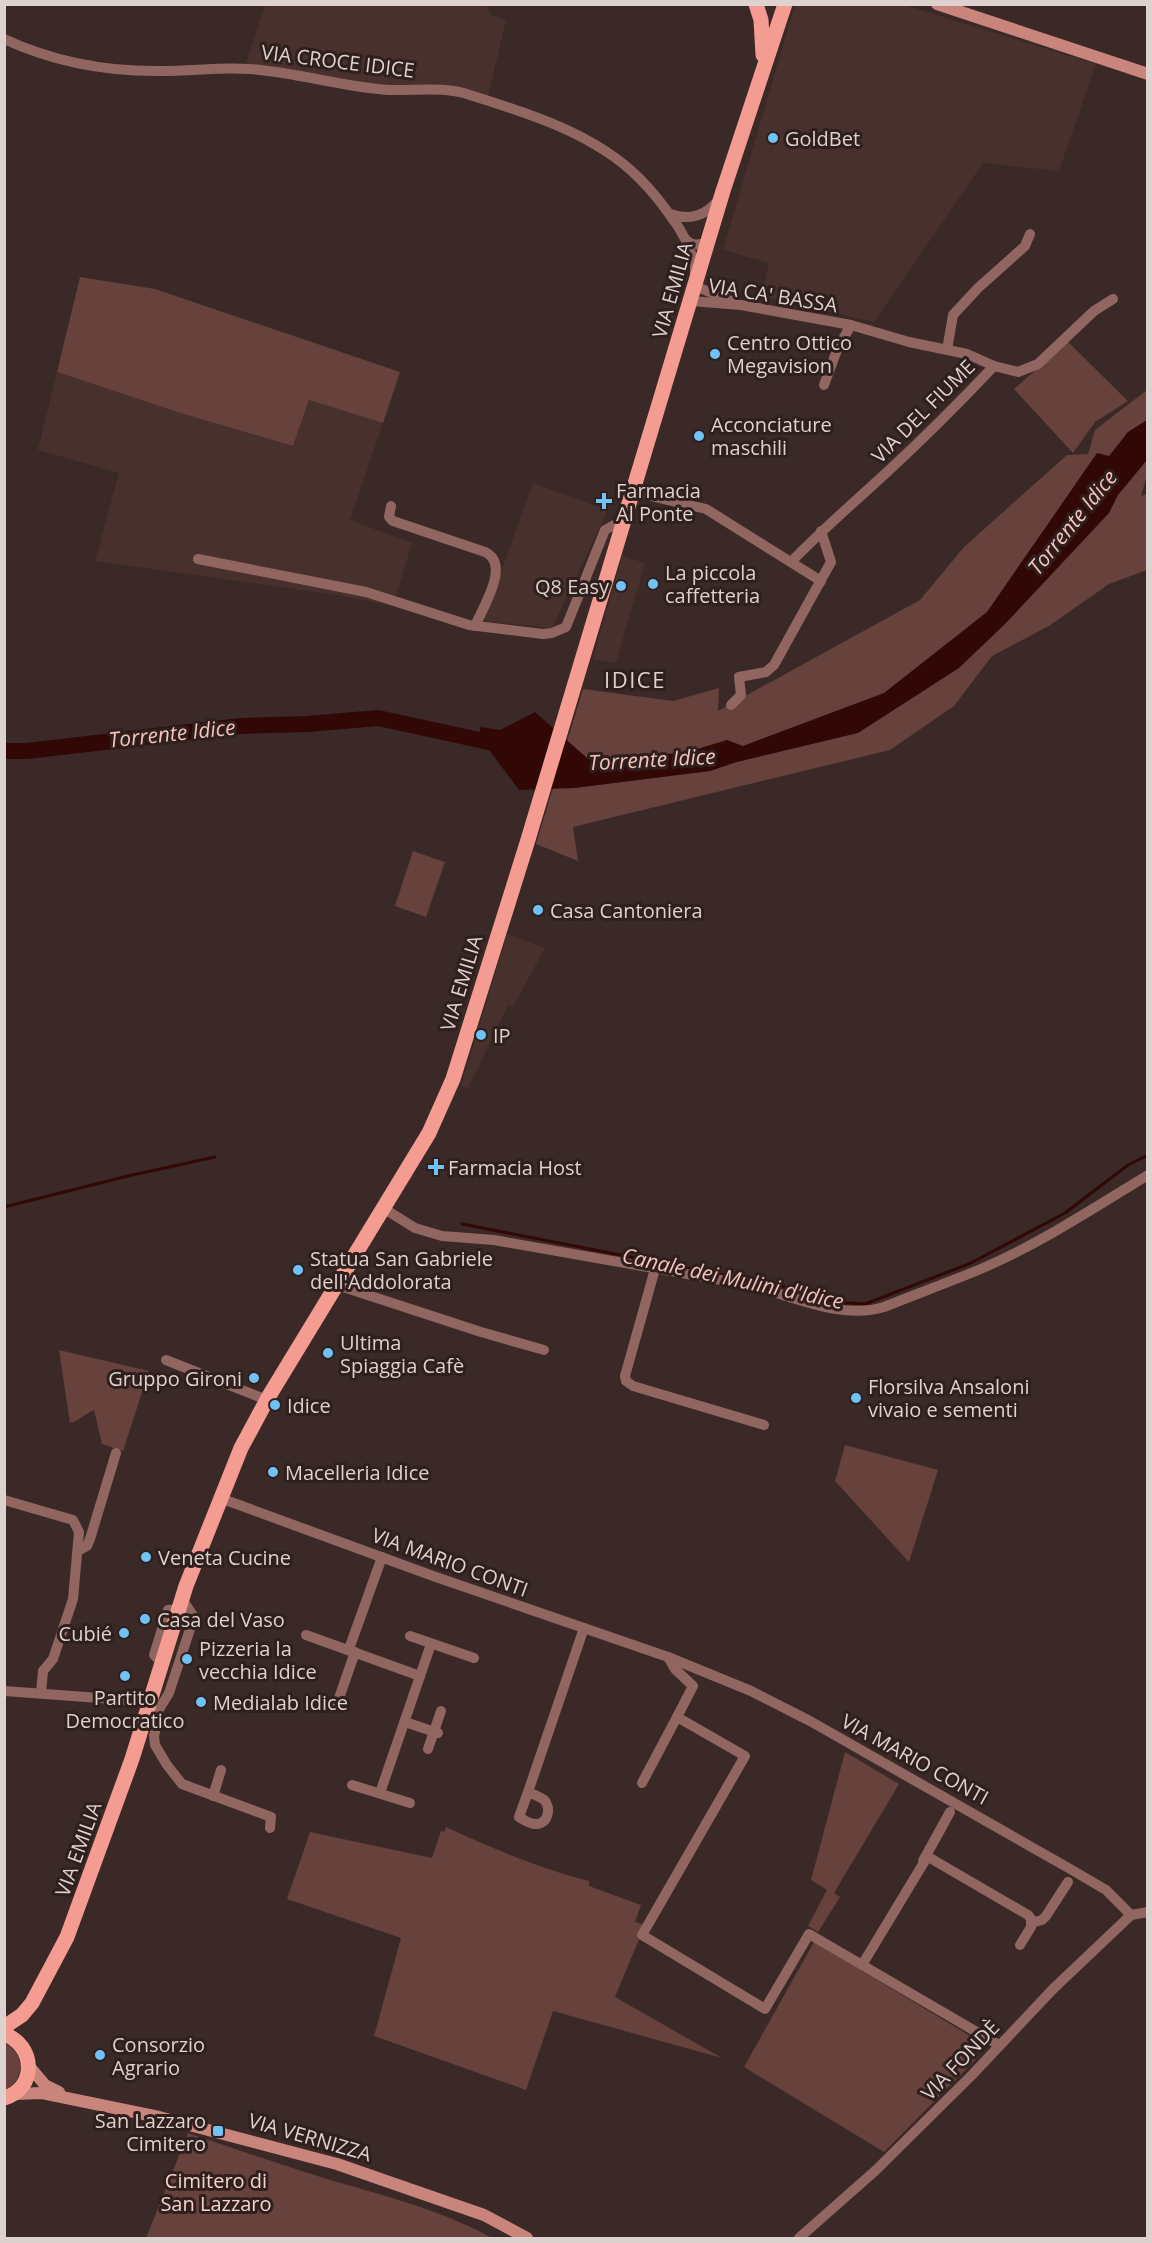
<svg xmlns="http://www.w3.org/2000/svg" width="1152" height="2243" viewBox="0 0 1152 2243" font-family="'Open Sans',sans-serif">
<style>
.built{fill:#48302d}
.green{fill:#67413c}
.water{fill:#310806}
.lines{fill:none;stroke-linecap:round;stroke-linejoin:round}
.stream{stroke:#310806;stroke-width:3}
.river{stroke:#310806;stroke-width:16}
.street{stroke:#916660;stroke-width:10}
.secondary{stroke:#c9857c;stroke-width:12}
.primary{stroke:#f49c91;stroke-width:15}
.poi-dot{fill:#70c1f4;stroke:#2f1f1d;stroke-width:2}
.labels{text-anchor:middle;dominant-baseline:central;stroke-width:6;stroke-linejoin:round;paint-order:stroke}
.street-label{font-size:20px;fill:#ddd2d0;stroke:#2f1f1d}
.poi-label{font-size:20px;fill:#ddd2d0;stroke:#2f1f1d;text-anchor:start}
.park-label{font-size:20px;fill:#f4d2cd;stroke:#2f1f1d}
.water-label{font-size:21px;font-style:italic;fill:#f6c4bd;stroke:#2f1f1d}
.quarter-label{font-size:22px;letter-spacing:1.5px;fill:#ddd2d0;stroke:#2f1f1d}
</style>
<rect width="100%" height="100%" fill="#3a2927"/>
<g class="built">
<polygon points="265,5 487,5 490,14 506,21 488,95 471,96 282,74 246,63"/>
<polygon points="795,5 904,5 1096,64 1059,171 983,163 874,322 761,296 769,263 723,250"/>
<polygon points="57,372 177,412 293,446 309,400 383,423 350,520 412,543 393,606 337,595 95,561 119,473 38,450"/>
<polygon points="533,483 608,510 552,628 483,621"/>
<polygon points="622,556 645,563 616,663 593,659"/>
<polygon points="507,934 545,948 513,1007 508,1005 468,1088 461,1086"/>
</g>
<g class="green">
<polygon points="80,277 155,289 400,372 383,423 309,400 293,446 177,412 57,372"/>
<polygon points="1068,342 1128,401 1095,422 1073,453 1014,389"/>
<polygon points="1147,390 1147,475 1141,496 1147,494 1147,570 1109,584 1049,626 992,656 954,706 890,750 573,827 578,861 536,844 583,689 673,701 719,688 718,711 920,600 964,547 1067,455 1088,454 1095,430"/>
<polygon points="413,851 445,862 426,917 395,906"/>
<path d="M59,1350L149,1371L123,1451L102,1444L94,1410C85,1414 79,1421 70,1423Z"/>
<polygon points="845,1445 938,1470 909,1562 835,1481"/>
<polygon points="845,1752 899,1784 834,1893 840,1897 818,1932 808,1926 827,1890 811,1880"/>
<path d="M446,1827C494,1849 538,1868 589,1881V1886L641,1905L635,1922L645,1925L615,1997L722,2058L553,2011L526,2090L374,2036L401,1938L287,1899L310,1832L432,1858L441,1831L444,1832Z"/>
<polygon points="814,1942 977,2040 978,2057 884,2152 744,2067"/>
<path d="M4,2043C25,2052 26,2081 4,2090Z"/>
<path d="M188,2133C233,2148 278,2164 324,2178C380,2195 440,2209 492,2238H146Z"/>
</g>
<polygon class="water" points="1147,420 1147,460 1118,495 1109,513 1006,623 959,668 858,733 737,762 710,771 575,788 519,790 489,750 474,746 481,727 500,730 535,712 587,758 684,753 727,740 743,746 884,693 987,612 1097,453 1109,456 1128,432"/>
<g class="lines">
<g class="stream">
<polyline points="4,1207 128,1176 215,1157"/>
<polyline points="462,1224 800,1290 834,1302 865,1304 971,1263 1065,1213 1128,1165 1148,1155"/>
</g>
<polyline class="river" points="4,751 27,751 241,726 307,724 378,718 498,744"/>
<g class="street">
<path d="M4,39C56,63 107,72 163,71C192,71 220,67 249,69C296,72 342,87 389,90C416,91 444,86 470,95C528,113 596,134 640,179C652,191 664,206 674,221C679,226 682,235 686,240C692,246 701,245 707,242"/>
<path d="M670,214C690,221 706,216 719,199"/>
<polyline points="686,240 695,264 695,286 731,301"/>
<polyline points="691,301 741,305 851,325 909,342 967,354 994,366"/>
<polyline points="947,350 953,315 978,288 1025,246 1030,234"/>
<polyline points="824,385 837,350 851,325"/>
<polyline points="634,492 706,509 821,581"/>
<path d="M391,506L389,517L393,521L485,552C511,564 483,607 475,626"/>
<polyline points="198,559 366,592 469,625 543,634 552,633 566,627 605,530 614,525 624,525"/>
<path d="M791,562C821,531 853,503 885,474C923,439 959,403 994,366L1018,372L1038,364L1094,311L1113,299"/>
<polyline points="731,705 741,695 739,677 766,672 774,665 831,562 821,531"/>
<path d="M383,1208L415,1228L442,1236L494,1240L744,1284C788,1293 839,1321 884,1307C916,1294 950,1282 983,1268C1041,1243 1094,1208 1148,1175"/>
<polyline points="655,1269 625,1376 626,1381 633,1386 764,1425"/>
<polyline points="337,1285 481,1332 544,1350"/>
<polyline points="166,1360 267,1400"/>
<polyline points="220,1498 433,1576 668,1657 751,1691 810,1721 1072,1870 1106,1890 1131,1915"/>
<polyline points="4,1500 73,1520 79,1532 73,1599 53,1659 43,1671 41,1693"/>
<polyline points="78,1551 87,1546 90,1539 116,1453"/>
<polyline points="306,1635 420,1676"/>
<polyline points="410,1636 474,1658"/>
<polyline points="349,1649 382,1557"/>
<polyline points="668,1657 675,1669 693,1686 677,1717 745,1756 642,1935 765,2009 809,1934 999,2045"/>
<polyline points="162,1663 154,1655 168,1610 178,1609"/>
<polyline points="4,1691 127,1700 149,1704 156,1708 159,1715 154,1736 155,1745 167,1765 182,1784 271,1817 270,1828"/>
<polyline points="337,1704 355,1652"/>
<polyline points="158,1711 169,1693 194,1617 182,1599"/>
<polyline points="405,1722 438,1733"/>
<polyline points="428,1749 441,1711"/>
<polyline points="642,1783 677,1717"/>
<polyline points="352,1785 410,1803"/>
<polyline points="528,1792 584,1628"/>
<path d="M528,1792C534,1795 542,1797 545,1801C551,1809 548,1823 537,1824C531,1825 524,1820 519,1817Z"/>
<polyline points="380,1793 431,1644"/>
<polyline points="213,1796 221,1770"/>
<polyline points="923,1861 950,1812"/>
<polyline points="1031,1923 1042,1920 1046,1916 1068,1882"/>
<polyline points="862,1965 926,1859 930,1858 1028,1915 1031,1919 1031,1927 1020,1945"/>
<polyline points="799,2238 875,2171 972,2075 1053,1989 1131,1915 1148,1912"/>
</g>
<g class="secondary">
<polyline points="937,4 1148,74"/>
<polyline points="29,2066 45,2085 59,2092"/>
<polyline points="15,2094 42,2093 159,2117 337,2164 484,2215 527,2238"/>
</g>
<g class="primary">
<polyline points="756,4 761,20 763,55"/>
<polyline points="4,2027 22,2015 32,2003 67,1937 132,1759 186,1586 241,1448 269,1396 429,1133 453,1079 527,843 723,191 785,4"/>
<path d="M4,2034C35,2045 38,2088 4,2098"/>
</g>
</g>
<g class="poi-dot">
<circle cx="773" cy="138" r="6"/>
<circle cx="715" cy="354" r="6"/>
<circle cx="699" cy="436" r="6"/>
<path d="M601 492h6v6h6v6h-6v6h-6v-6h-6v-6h6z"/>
<circle cx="653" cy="584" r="6"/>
<circle cx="621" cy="586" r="6"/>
<circle cx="538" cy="910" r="6"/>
<circle cx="481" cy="1035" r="6"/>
<path d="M433 1158h6v6h6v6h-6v6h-6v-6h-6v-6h6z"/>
<circle cx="298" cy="1270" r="6"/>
<circle cx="328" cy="1353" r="6"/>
<circle cx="254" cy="1378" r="6"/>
<circle cx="856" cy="1398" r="6"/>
<circle cx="275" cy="1405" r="6"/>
<circle cx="273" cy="1472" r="6"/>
<circle cx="146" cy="1557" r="6"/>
<circle cx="145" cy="1619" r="6"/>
<circle cx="124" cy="1633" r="6"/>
<circle cx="187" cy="1659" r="6"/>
<circle cx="125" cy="1676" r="6"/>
<circle cx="201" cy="1702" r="6"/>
<circle cx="100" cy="2055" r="6"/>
<rect x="212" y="2125" width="12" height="12" rx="3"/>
</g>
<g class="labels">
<g class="street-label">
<text transform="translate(338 61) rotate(7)">VIA CROCE IDICE</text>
<text transform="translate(672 290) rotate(-74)">VIA EMILIA</text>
<text transform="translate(773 295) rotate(9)">VIA CA' BASSA</text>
<text transform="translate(923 411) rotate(-45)">VIA DEL FIUME</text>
<text transform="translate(461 983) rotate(-73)">VIA EMILIA</text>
<text transform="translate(450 1562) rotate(20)">VIA MARIO CONTI</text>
<text transform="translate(915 1759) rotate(29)">VIA MARIO CONTI</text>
<text transform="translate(78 1849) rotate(-70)">VIA EMILIA</text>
<text transform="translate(960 2060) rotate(-46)">VIA FONDÈ</text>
<text transform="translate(310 2137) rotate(16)">VIA VERNIZZA</text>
</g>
<g class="poi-label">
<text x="785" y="138">GoldBet</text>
<text x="727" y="342">Centro Ottico<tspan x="727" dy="23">Megavision</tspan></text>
<text x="711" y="424">Acconciature<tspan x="711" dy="23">maschili</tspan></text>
<text x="616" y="490">Farmacia<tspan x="616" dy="23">Al Ponte</tspan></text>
<text x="665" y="572">La piccola<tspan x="665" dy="23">caffetteria</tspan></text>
<text x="609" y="586" text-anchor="end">Q8 Easy</text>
<text x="550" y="910">Casa Cantoniera</text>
<text x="493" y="1035">IP</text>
<text x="448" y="1167">Farmacia Host</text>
<text x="310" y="1258">Statua San Gabriele<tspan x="310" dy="23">dell'Addolorata</tspan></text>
<text x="340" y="1342">Ultima<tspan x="340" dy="23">Spiaggia Cafè</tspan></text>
<text x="242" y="1378" text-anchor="end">Gruppo Gironi</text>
<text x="868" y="1386">Florsilva Ansaloni<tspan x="868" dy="23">vivaio e sementi</tspan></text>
<text x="287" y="1405">Idice</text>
<text x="285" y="1472">Macelleria Idice</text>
<text x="158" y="1557">Veneta Cucine</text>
<text x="157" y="1619">Casa del Vaso</text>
<text x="112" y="1633" text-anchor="end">Cubié</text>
<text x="199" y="1648">Pizzeria la<tspan x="199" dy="23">vecchia Idice</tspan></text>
<text x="125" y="1697" text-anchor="middle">Partito<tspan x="125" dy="23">Democratico</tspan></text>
<text x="213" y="1702">Medialab Idice</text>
<text x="112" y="2044">Consorzio<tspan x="112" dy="23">Agrario</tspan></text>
<text x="206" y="2120" text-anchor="end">San Lazzaro<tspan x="206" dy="23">Cimitero</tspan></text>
</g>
<g class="park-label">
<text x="216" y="2180">Cimitero di<tspan x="216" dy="23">San Lazzaro</tspan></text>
</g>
<g class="water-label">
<text transform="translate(1072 522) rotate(-51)">Torrente Idice</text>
<text transform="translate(172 733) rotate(-6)">Torrente Idice</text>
<text transform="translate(652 759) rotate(-3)">Torrente Idice</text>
<text transform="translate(733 1278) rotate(12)">Canale dei Mulini d'Idice</text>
</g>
<g class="quarter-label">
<text x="635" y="679">IDICE</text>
</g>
</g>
<rect width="1152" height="2243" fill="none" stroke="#ddd2d0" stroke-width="12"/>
</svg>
